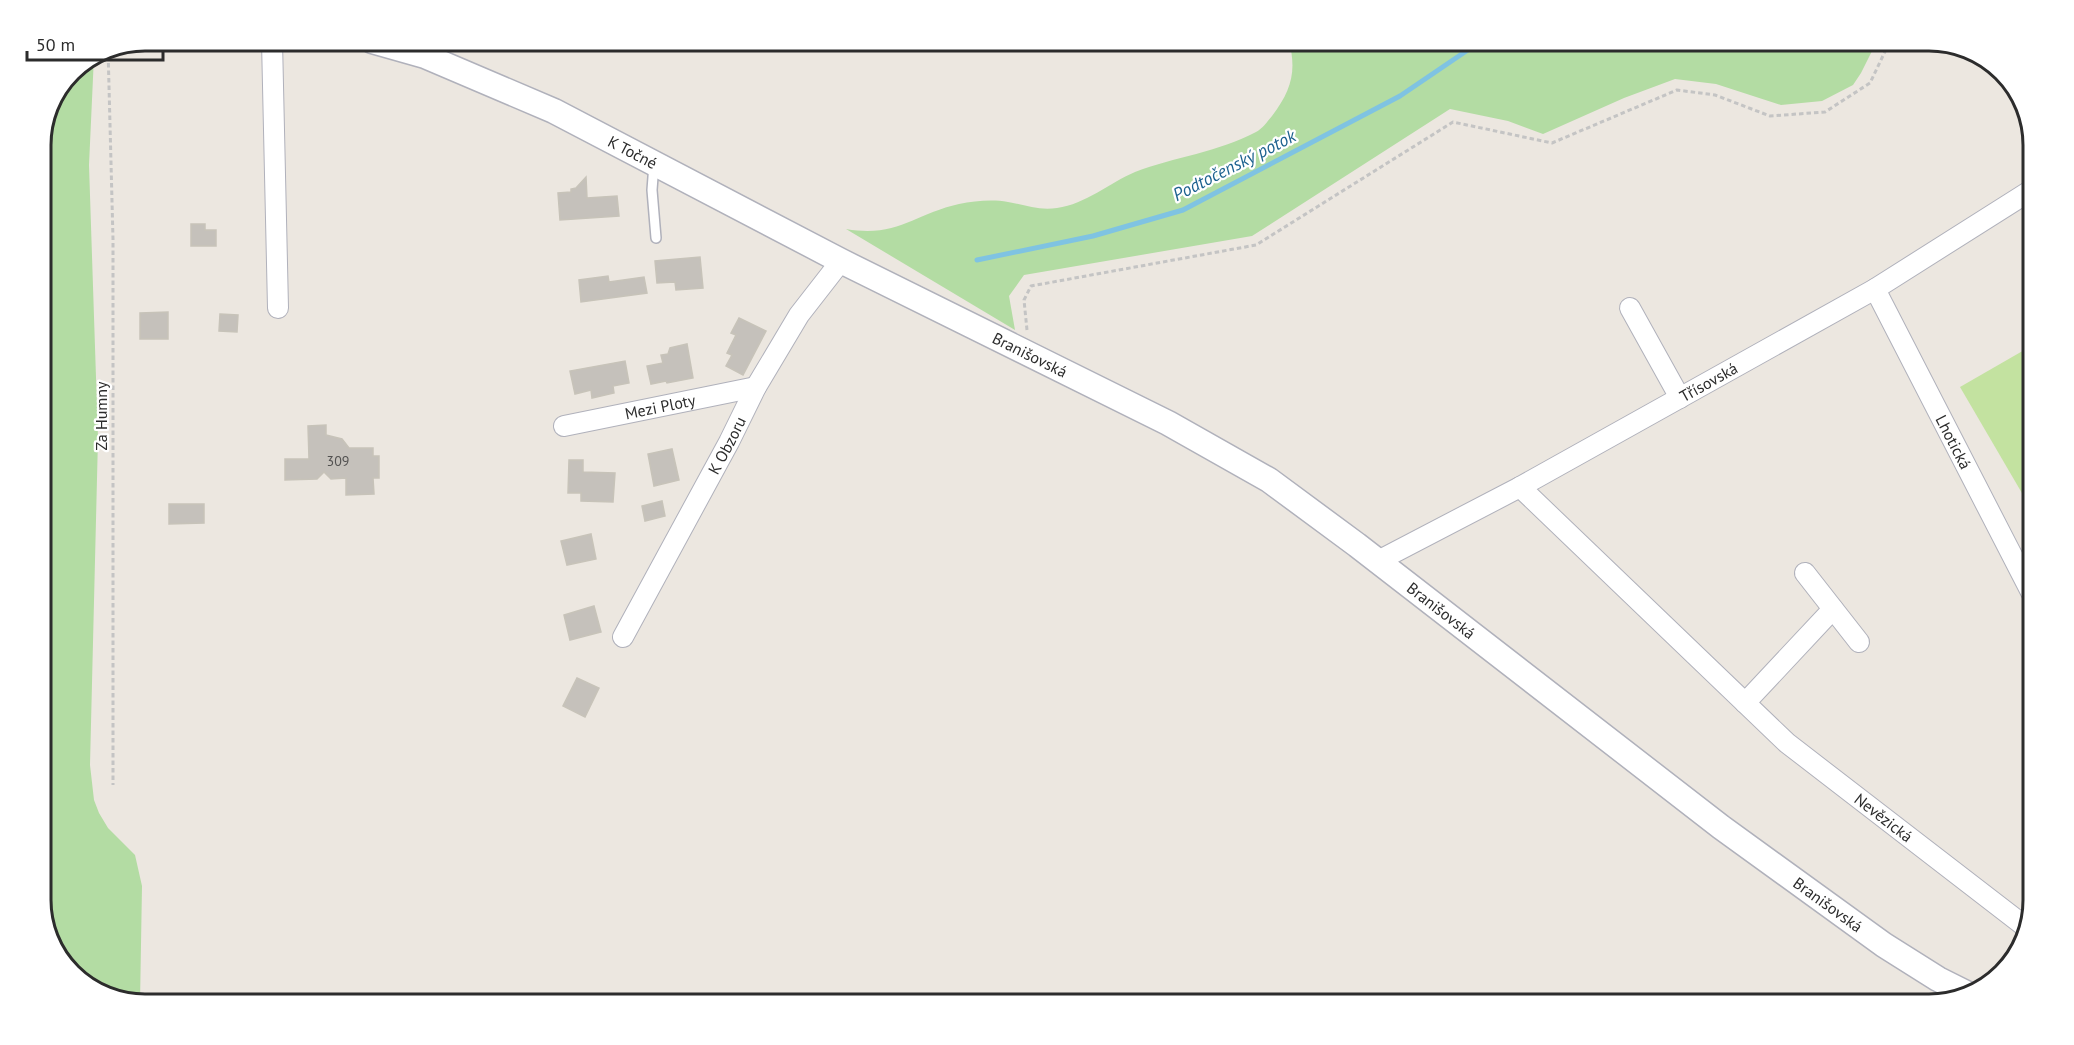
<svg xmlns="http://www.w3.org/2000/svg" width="2074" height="1045" viewBox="0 0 2074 1045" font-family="'PT Sans',sans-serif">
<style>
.green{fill:#b3dca3}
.pitch{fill:#c3e2a0}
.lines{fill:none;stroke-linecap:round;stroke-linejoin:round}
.stream{stroke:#7fc3e2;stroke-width:5}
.building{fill:#c5c1bb;stroke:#c7c3b9;stroke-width:1.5}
.service-casing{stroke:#b0b1bb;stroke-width:12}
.minor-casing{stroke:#b0b1bb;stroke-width:22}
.tertiary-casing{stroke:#b0b1bb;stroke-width:27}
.path{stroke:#c4c4c4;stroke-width:3;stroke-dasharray:4.5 3;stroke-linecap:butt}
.service{stroke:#fff;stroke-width:9}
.minor{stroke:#fff;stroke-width:20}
.tertiary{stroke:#fff;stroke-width:24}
.labels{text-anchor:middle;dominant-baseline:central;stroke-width:4.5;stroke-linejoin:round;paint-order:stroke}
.number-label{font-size:14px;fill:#525150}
.street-label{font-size:16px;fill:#2c2c2c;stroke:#fff}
.water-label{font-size:18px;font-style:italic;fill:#1d628f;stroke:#fff}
.rim{fill:none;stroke:#2c2c2c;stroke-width:3}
</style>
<rect width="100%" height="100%" fill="#ece7e0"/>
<g class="green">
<path d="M1289,41H1877L1861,73L1853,85L1822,101L1781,105L1716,84L1675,79L1624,98L1543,134L1508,121L1450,109L1252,236L1024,275L1009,296L1015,330L846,229C897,238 914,214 959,204C975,201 992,199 1008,202C1025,205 1040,211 1057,208C1086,204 1109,183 1135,172C1174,157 1219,152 1256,132C1262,129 1267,122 1272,116C1291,91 1297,72 1289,41Z"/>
<polygon points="94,56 89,165 98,438 90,765 94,800 99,813 108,828 135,855 142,886 140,1003 99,994 58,958 41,907 41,139 71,71"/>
</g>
<polygon class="pitch" points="2033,345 2033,512 1960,387"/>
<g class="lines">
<polyline class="stream" points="977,260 1093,236 1183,210 1400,96 1481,41"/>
</g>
<g class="building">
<polygon points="586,177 587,198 617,196 619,216 560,220 558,193 571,192 571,189 576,188"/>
<polygon points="191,224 205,224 205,230 216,230 216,246 191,246"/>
<polygon points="700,257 703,288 676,290 675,282 657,283 655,261"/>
<polygon points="608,276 609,282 644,277 647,293 581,302 579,280"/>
<polygon points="168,312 168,339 140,339 140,313"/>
<polygon points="220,314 238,315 237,332 219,331"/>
<polygon points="739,318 766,331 743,375 726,366 732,355 727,353 736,335 731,333"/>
<polygon points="687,344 693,378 667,383 666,381 651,384 647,366 663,363 661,355 668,354 670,348"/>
<polygon points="625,361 629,383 613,386 614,393 592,398 591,390 575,394 570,371"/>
<polygon points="326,425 326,435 342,439 349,448 373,448 373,456 379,456 379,478 373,478 374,494 346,495 346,478 331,479 324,472 317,479 285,480 285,459 309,459 308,426"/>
<polygon points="672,449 679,480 654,486 648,454"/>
<polygon points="569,460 583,460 583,472 615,473 613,502 581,501 581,493 568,493"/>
<polygon points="662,501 665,516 645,521 642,506"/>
<polygon points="169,504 204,504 204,523 169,524"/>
<polygon points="591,534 596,559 567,565 561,541"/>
<polygon points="594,606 601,632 570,640 564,615"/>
<polygon points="577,678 599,688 585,717 563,706"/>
</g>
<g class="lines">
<g class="service-casing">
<polyline id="service" points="654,164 652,190 656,238"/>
</g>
<g class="minor-casing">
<g id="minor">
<polyline points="272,41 278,308"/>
<path id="s1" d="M1875,289L2033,596"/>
<polyline points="1630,308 1680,398"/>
<path id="s2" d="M564,426L756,387"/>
<path id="s3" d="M1520,487L1787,743L2027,928"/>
<path id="s4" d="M1378,561L1520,487L1875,289L2033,189"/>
<polyline points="1805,573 1859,642"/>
<path id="s5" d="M623,637L729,442L756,387L799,315L841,261"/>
<polyline points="1745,703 1833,609"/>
</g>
</g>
<g class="tertiary-casing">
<g id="tertiary">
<path id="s6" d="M372,41L425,56L554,111L841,261L1168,423L1269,480L1357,545L1721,827L1884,945L1938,979L1966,993"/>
</g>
</g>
<g class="path">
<polyline points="108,48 113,239 113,785"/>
<polyline points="1027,330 1024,300 1031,286 1256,245 1453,122 1552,143 1677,90 1715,95 1770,116 1825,112 1870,83 1890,41"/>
</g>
<use href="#service" class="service"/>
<use href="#minor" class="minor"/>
<use href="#tertiary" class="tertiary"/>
</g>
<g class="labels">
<g class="number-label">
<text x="338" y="461">309</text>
</g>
<g class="street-label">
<text stroke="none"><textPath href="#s6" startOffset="284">K Točné</textPath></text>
<text stroke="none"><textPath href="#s6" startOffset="730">Branišovská</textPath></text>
<text stroke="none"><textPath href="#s4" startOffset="376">Třísovská</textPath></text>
<text stroke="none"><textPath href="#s2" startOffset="98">Mezi Ploty</textPath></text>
<text transform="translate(101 416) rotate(-90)">Za Humny</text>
<text stroke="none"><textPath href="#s1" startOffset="172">Lhotická</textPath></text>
<text stroke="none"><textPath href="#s5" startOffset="218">K Obzoru</textPath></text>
<text stroke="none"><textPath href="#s6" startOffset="1216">Branišovská</textPath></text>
<text stroke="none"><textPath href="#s3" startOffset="492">Nevězická</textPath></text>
<text stroke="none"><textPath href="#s6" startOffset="1702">Branišovská</textPath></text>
</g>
<g class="water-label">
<text transform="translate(1234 165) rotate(-27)">Podtočenský potok</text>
</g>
</g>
<path d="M0 0H2074V1045H0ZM145 51H1929A94 94 0 0 1 2023 145V900A94 94 0 0 1 1929 994H145A94 94 0 0 1 51 900V145A94 94 0 0 1 145 51Z" fill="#fff" fill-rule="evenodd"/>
<path class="rim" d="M145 51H1929A94 94 0 0 1 2023 145V900A94 94 0 0 1 1929 994H145A94 94 0 0 1 51 900V145A94 94 0 0 1 145 51Z"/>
<path d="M27 51v9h136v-9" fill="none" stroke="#2c2c2c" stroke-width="3"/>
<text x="36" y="51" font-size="18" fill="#2c2c2c" stroke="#ffffff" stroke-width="4.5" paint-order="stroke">50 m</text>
</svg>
